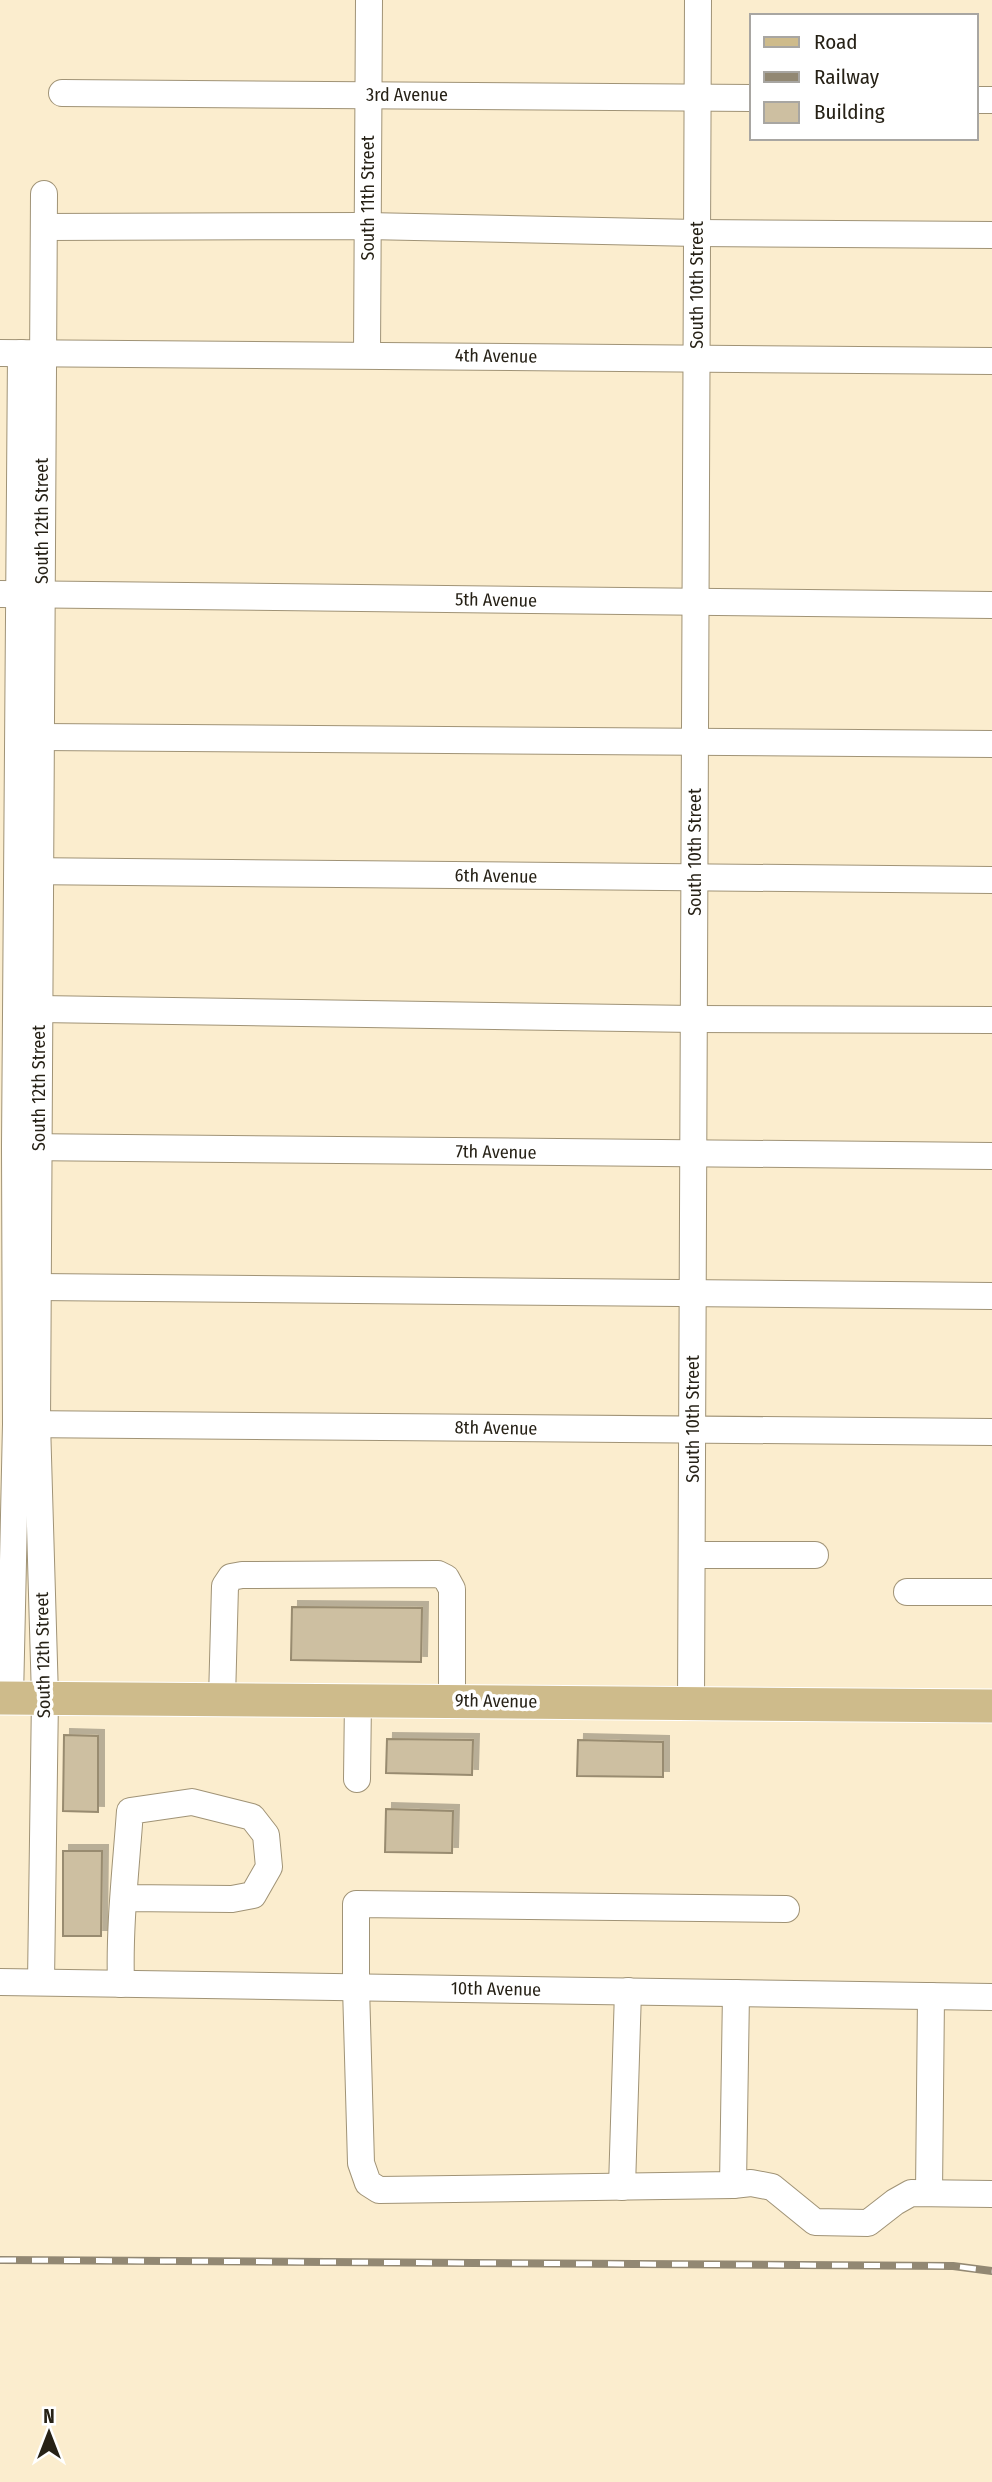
<svg xmlns="http://www.w3.org/2000/svg" width="992" height="2482" viewBox="0 0 992 2482" font-family="'Fira Sans Condensed',sans-serif">
<style>
.building{fill:#cdbfa1;stroke:#988b6f;stroke-width:2;filter:url(#shadow)}
.lines{fill:none;stroke-linecap:round;stroke-linejoin:round}
.minor-casing{stroke:#a09376;stroke-width:28}
.major-casing{stroke:#fff;stroke-width:35}
.minor{stroke:#fff;stroke-width:26}
.major{stroke:#cebb8b;stroke-width:33}
.rail-casing{stroke:#928873;stroke-width:8}
.rail{stroke:#fff;stroke-width:5;stroke-dasharray:16;stroke-linecap:butt}
.labels{text-anchor:middle;dominant-baseline:central;stroke-width:7;stroke-linejoin:round;paint-order:stroke}
.street-label{font-size:18px;fill:#262116;stroke:#fff}
</style>
<defs>
<filter id="shadow"><feDropShadow dx="6" dy="-6" stdDeviation="0" flood-color="#0004"/></filter>
</defs>
<rect width="100%" height="100%" fill="#fbedce"/>
<g class="building">
<polygon points="292,1607 422,1608 421,1662 291,1660"/>
<polygon points="64,1735 98,1736 98,1812 63,1811"/>
<polygon points="387,1739 473,1740 472,1775 386,1773"/>
<polygon points="578,1740 663,1742 663,1777 577,1776"/>
<polygon points="386,1809 453,1811 452,1853 385,1852"/>
<polygon points="63,1851 102,1851 101,1936 63,1936"/>
</g>
<g class="lines">
<g class="minor-casing">
<g id="minor">
<polyline points="62,93 752,98"/>
<polyline points="976,100 992,100"/>
<polyline points="44,227 367,226 697,233 992,235"/>
<polyline points="0,353 992,361"/>
<polyline points="367,355 369,0"/>
<polyline points="0,594 992,605"/>
<polyline points="41,737 992,744"/>
<polyline points="23,871 992,880"/>
<polyline points="39,1009 694,1019 992,1020"/>
<polyline points="21,1147 992,1156"/>
<polyline points="38,1287 992,1296"/>
<polyline points="19,1424 992,1432"/>
<polyline points="692,1555 815,1555"/>
<polyline points="907,1592 992,1592"/>
<polyline points="10,1698 16,1424 15,1147 21,353"/>
<polyline points="222,1699 225,1586 231,1577 242,1575 438,1574 446,1578 452,1589 452,1701"/>
<polyline points="691,1703 698,0"/>
<polyline points="357,1779 358,1700"/>
<polyline points="786,1909 356,1904 356,1987 361,2163 368,2183 379,2190 733,2185 751,2183 772,2187 815,2222 868,2223 895,2202 911,2193 992,2194"/>
<polyline points="0,1982 992,1997"/>
<polyline points="41,1982 45,1697 37,1423 44,194"/>
<path d="M121,1984C119,1926 126,1868 130,1811L192,1802L252,1817L266,1835L269,1867L253,1895L232,1899L124,1898"/>
<polyline points="733,2185 736,1993"/>
<polyline points="622,2187 628,1991"/>
<polyline points="929,2193 931,1996"/>
</g>
</g>
<g class="major-casing">
<polyline id="major" points="0,1698 992,1706"/>
</g>
<use href="#minor" class="minor"/>
<use href="#major" class="major"/>
<g class="rail-casing">
<polyline id="rail" points="0,2260 953,2266 992,2271"/>
</g>
<use href="#rail" class="rail"/>
</g>
<g class="labels">
<g class="street-label">
<text x="407" y="95">3rd Avenue</text>
<text transform="translate(368 198) rotate(-90)">South 11th Street</text>
<text transform="translate(697 285) rotate(-90)">South 10th Street</text>
<text transform="translate(496 356) rotate(1)">4th Avenue</text>
<text transform="translate(42 521) rotate(-90)">South 12th Street</text>
<text transform="translate(496 600) rotate(1)">5th Avenue</text>
<text transform="translate(695 852) rotate(-90)">South 10th Street</text>
<text transform="translate(496 876) rotate(1)">6th Avenue</text>
<text transform="translate(39 1088) rotate(-90)">South 12th Street</text>
<text transform="translate(496 1152) rotate(1)">7th Avenue</text>
<text transform="translate(693 1419) rotate(-90)">South 10th Street</text>
<text transform="translate(496 1428) rotate(1)">8th Avenue</text>
<text transform="translate(43 1655) rotate(-91)">South 12th Street</text>
<text transform="translate(496 1701) rotate(1)">9th Avenue</text>
<text transform="translate(496 1989) rotate(1)">10th Avenue</text>
</g>
</g>
<rect x="750" y="14" width="228" height="126" fill="#ffffff" stroke="#a8a6a2" stroke-width="2"/>
<rect x="764" y="37" width="35" height="10" fill="#cebb8b" stroke="#a8a6a2" stroke-width="2"/>
<text x="814" y="49" font-size="21" fill="#262116">Road</text>
<rect x="764" y="72" width="35" height="10" fill="#928873" stroke="#a8a6a2" stroke-width="2"/>
<text x="814" y="84" font-size="21" fill="#262116">Railway</text>
<rect x="764" y="102" width="35" height="21" fill="#cdbfa1" stroke="#a8a6a2" stroke-width="2"/>
<text x="814" y="119" font-size="21" fill="#262116">Building</text>
<g transform="translate(49 2433)" stroke="#ffffff" stroke-width="5" paint-order="stroke">
<path d="M0-5L12 26L0 18L-12 26Z" fill="#262116"/>
<text y="-10" font-size="19" font-weight="bold" text-anchor="middle" fill="#262116">N</text>
</g>
</svg>
